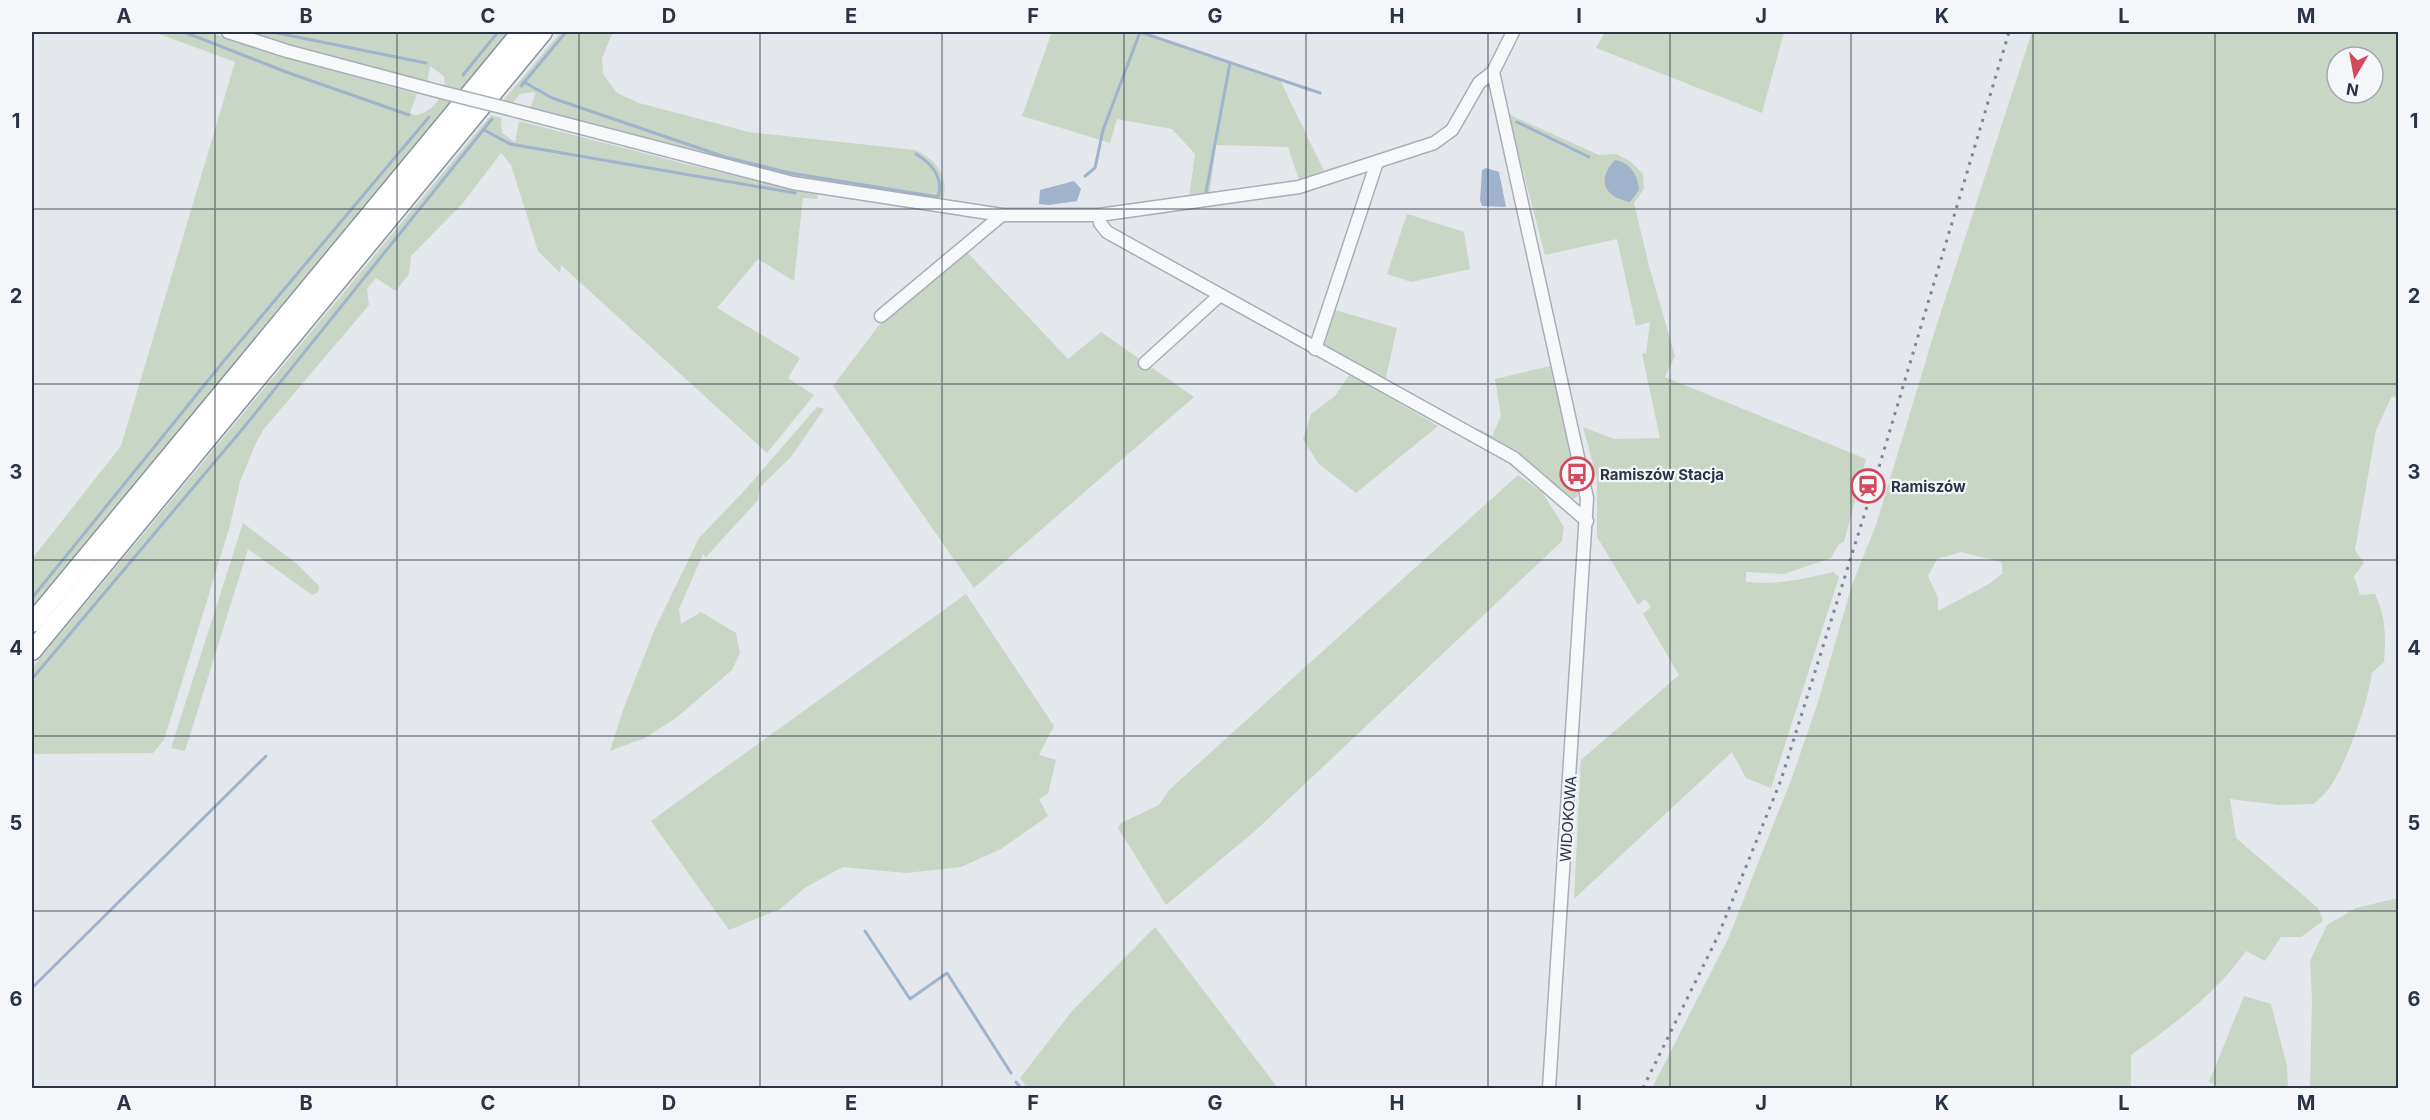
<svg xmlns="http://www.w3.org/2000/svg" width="2430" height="1120" viewBox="0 0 2430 1120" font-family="Inter,sans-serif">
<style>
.green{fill:#c9d6c5;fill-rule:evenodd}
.water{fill:#9fb4cc}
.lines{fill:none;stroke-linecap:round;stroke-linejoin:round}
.stream{stroke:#9fb4cc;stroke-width:3}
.minor-casing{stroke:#a9aeb7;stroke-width:15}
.highway-casing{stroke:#8b94a3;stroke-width:21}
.minor{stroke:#f7f8fa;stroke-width:12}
.highway{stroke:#fff;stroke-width:18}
.rail{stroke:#7d8696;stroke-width:3;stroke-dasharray:3 6;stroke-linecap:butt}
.minor-bridge-casing{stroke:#a9aeb7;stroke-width:15;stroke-linecap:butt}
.minor-bridge{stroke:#f7f8fa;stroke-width:12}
.grid{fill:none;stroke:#2b3445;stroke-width:1.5;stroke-opacity:0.55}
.labels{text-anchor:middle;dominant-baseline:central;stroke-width:4.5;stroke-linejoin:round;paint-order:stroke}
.poi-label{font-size:15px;font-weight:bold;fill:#2b3445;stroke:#f4f6f9;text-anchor:start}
.street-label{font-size:15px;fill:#2b3445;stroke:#f4f6f9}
.neatline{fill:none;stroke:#2b3445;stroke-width:2}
.grid-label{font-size:20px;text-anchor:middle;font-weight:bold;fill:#2b3445}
</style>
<rect width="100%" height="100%" fill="#e4e7ec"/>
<g class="green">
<path d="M154,32H209L266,52L417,94L410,113L415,115C432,114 448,92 444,76L430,66L427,84L322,57L241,32H508L32,607V559L121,446L235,62Z"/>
<path d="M561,32H613L602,58L603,74L617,93L639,103L749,132L915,150C936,159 951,179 942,201L814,182L529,110L536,93L533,92L520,94L511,105L502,102Z"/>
<polygon points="1052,32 1143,32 1279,78 1324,171 1299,180 1288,147 1216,145 1209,198 1189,197 1195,154 1172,129 1117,119 1110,143 1022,116"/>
<polygon points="1605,32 1784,32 1762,113 1596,48"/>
<path d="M2032,32H2398V399L2392,396L2376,430L2355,550L2364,563L2354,576L2360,595L2375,594C2386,617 2386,637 2384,662L2372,673C2368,702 2347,763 2330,787C2326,793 2319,799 2314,804L2279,805L2230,799L2236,838L2318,908L2323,921L2301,937H2281L2265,961L2246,951C2216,994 2173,1025 2131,1055V1088H1652L1728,939L1793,775L1818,702L1852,585L1877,522L1936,327ZM2337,57H2373V93H2337ZM1961,552L2001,562L2003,573L1989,584L1938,611V598L1928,576L1937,559Z"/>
<path d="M1508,114L1599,155L1616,154L1630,161L1643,174L1644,189L1634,203L1649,266L1675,356L1665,377L1866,459L1844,542L1839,544L1831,558L1784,574L1746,572V582C1777,585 1803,579 1833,572L1839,577L1771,788L1746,778L1732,752L1574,899L1581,760L1679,675L1643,614L1651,607L1645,599L1638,605L1597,537V479L1583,427L1614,439L1660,438L1642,354L1646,353L1650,322L1636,326L1617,239L1545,255Z"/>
<polygon points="491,115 501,118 502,133 515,142 519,121 690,165 818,193 817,199 803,198 794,281 758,259 717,308 800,358 788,378 814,395 767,453 561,265 560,273 538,251 511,165 501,153 463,203 411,256 409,274 396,291 376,278 367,289 369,305 263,430 255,445 240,482 229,529 164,740 153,753 32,754 32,668"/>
<polygon points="1407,214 1464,232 1470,269 1411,282 1387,274"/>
<polygon points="964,249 1068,359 1101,332 1194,397 974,588 833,386 892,308"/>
<polygon points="1335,310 1397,328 1385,382 1329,351 1324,345"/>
<polygon points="1550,366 1567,430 1578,496 1573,499 1532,466 1476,435 1479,429 1492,436 1501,416 1495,379"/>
<polygon points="1350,374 1438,426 1356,493 1318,463 1303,439 1311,414 1335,396"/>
<polygon points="817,407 824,409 791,457 760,487 758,500 706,557 703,554 679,609 681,624 701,612 736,633 740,653 732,670 676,718 645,738 610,751 623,710 654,631 699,538 744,491"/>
<polygon points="1518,475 1542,492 1564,527 1562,541 1255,831 1166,905 1118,828 1121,823 1159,805 1169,790"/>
<polygon points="243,523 297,564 319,586 318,592 312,595 248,549 185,751 171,748"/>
<polygon points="966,594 1054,726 1039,755 1056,760 1048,794 1039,799 1048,816 1001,849 961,867 906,873 843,867 806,887 780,909 729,930 651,821"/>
<polygon points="2398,898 2398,1088 2310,1088 2312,1000 2310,961 2327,925 2356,908"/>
<polygon points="1155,927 1278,1088 1027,1088 1020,1078 1072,1011"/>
<polygon points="2244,996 2271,1004 2287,1066 2288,1088 2223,1088 2209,1082"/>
</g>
<g class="water">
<path d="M1615,160C1631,163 1637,174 1639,190L1630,202C1604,197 1596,180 1615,160Z"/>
<polygon points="1486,168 1499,172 1506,207 1482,206 1480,200 1482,170"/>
<polygon points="1074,181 1081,189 1077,201 1049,205 1039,204 1040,190"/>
</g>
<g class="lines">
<g class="stream">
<polyline points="184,32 289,73 409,115"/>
<polyline points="272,32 426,63"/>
<polyline points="1140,32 1320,93"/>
<polyline points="463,75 498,32"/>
<path d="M524,82L552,98L725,157L790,173L938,197C944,177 932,164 916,154"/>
<polyline points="521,86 566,32"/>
<polyline points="1517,122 1589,157"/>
<polyline points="484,130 510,144 795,193"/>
<polyline points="1085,176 1095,168 1103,130 1140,32"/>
<polyline points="1206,192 1230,63"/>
<polyline points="32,598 223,362 429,117"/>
<polyline points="32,679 245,426 492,119"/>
<polyline points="865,931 910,999 947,973 1011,1073"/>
<polyline points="32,988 266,756"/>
<polyline points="1016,1082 1021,1088"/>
</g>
<g class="minor-casing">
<g id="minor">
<polyline points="228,32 287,51 441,92"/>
<polyline points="1493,72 1587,498 1549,1088"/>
<polyline points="509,109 793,183 1002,215 1099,215 1299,187 1434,143 1452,130 1479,83 1493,72 1513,32"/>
<polyline points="1099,215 1100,223 1107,232 1514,458 1587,521"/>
<polyline points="881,316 1002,215"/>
<polyline points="1315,349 1377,162"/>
<polyline points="1145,363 1220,295"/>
</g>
</g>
<g class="highway-casing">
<g id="highway">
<polyline points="32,623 521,32"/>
<polyline points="32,651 543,32"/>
</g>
</g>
<use href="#minor" class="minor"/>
<use href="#highway" class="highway"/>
<polyline class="rail" points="1643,1088 1718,936 1781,780 1873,487 2009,32"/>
<g class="minor-bridge-casing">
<polyline id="minor-bridge" points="441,92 509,109"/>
</g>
<use href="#minor-bridge" class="minor-bridge"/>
</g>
<path class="grid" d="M215,32V1088M397,32V1088M579,32V1088M760,32V1088M942,32V1088M1124,32V1088M1306,32V1088M1488,32V1088M1670,32V1088M1851,32V1088M2033,32V1088M2215,32V1088M32,209H2398M32,384H2398M32,560H2398M32,736H2398M32,911H2398"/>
<defs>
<g id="bus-ring" transform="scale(1.725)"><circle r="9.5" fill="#f4f6f9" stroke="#d1495b" stroke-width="1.5"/><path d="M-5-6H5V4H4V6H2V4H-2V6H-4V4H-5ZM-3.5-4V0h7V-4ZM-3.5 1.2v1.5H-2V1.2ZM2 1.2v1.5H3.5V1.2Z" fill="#d1495b"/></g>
<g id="station-ring" transform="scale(1.725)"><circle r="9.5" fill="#f4f6f9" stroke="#d1495b" stroke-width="1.5"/><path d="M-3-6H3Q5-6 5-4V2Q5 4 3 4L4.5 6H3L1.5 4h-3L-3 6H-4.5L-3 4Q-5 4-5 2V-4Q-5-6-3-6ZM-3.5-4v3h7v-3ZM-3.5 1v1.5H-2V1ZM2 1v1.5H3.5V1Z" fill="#d1495b"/></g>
</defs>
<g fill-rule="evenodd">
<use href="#bus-ring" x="1577" y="474"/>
<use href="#station-ring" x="1868" y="486"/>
</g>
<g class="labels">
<g class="poi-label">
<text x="1600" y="474">Ramiszów Stacja</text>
<text x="1891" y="486">Ramiszów</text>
</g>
<g class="street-label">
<text transform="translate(1568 819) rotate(-86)">WIDOKOWA</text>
</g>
</g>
<rect width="2430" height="1120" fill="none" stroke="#f4f6f9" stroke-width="66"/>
<g transform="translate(2355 75) rotate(190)"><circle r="28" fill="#f4f6f9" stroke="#a4a8b1" stroke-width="1.5"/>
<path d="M0-4.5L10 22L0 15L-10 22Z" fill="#d1495b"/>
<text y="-9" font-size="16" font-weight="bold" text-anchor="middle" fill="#2b3445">N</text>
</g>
<rect x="33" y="33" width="2364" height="1054" class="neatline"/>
<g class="grid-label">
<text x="124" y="23">A</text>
<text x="306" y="23">B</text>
<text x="488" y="23">C</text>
<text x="669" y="23">D</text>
<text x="851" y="23">E</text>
<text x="1033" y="23">F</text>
<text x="1215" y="23">G</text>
<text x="1397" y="23">H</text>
<text x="1579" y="23">I</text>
<text x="1761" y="23">J</text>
<text x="1942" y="23">K</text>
<text x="2124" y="23">L</text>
<text x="2306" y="23">M</text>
<text x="16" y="128">1</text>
<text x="2414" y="128">1</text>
<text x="16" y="303">2</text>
<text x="2414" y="303">2</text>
<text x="16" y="479">3</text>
<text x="2414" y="479">3</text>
<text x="16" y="655">4</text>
<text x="2414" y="655">4</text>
<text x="16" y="830">5</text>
<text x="2414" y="830">5</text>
<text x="16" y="1006">6</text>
<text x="2414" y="1006">6</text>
<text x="124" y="1110">A</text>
<text x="306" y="1110">B</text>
<text x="488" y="1110">C</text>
<text x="669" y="1110">D</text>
<text x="851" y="1110">E</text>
<text x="1033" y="1110">F</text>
<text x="1215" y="1110">G</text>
<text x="1397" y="1110">H</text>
<text x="1579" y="1110">I</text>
<text x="1761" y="1110">J</text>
<text x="1942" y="1110">K</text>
<text x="2124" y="1110">L</text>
<text x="2306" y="1110">M</text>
</g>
</svg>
